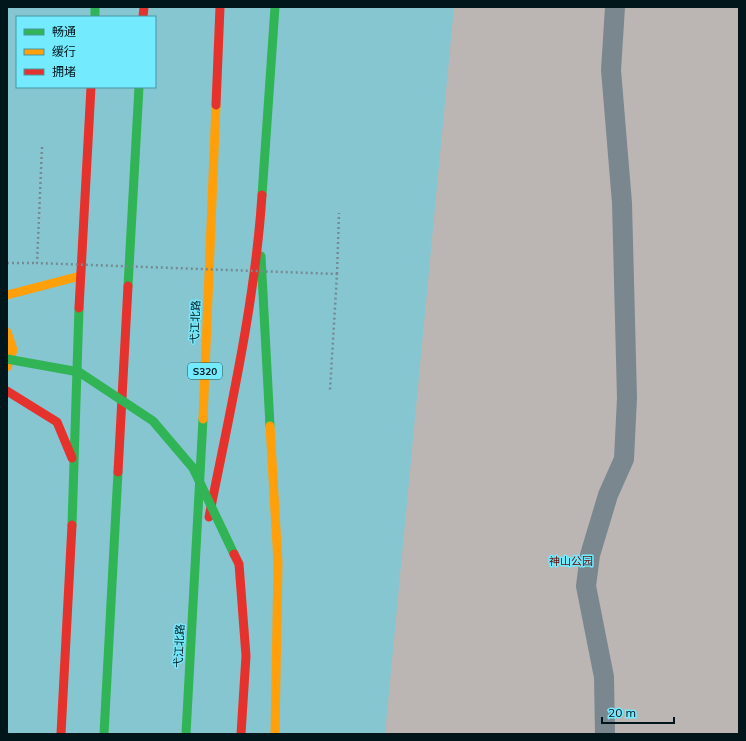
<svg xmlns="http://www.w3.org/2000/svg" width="746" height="741" viewBox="0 0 746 741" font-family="Mulish,'Noto Sans SC',sans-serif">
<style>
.green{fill:#bbb6b4}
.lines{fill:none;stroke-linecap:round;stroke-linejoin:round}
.path{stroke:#758b93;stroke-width:2.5;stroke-dasharray:2 3;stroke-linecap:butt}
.street{stroke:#7b878f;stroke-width:20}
.fast{stroke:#30b455;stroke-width:9}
.slow{stroke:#ff9f0a;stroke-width:9}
.jam{stroke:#e5322d;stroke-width:9}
.path-bridge{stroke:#758b93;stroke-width:2.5;stroke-dasharray:2 3;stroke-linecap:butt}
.fast-bridge{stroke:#30b455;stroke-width:9}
.jam-bridge{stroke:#e5322d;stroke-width:9}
.labels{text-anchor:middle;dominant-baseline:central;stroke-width:3;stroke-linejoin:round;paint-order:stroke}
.shield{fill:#74eafe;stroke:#23565f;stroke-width:1}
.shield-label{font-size:10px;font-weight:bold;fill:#00161b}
.street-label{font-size:11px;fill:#00161b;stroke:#74eafe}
.park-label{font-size:11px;fill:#620d07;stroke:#74eafe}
</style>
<rect width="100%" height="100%" fill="#86c6d0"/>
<polygon class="green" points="454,7 739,7 739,734 385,734"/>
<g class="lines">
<g class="path">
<polyline points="7,263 34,263"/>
<polyline points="337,274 339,213"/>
</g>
<polyline class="street" points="605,734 604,677 586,586 590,555 608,495 624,459 627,398 622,203 611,70 615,7"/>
<g class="fast">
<polyline points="95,7 95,17"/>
<polyline points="262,195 275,7"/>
<polyline points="261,256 270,426"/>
<polyline points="128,286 139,87"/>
<polyline points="72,525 79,308"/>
<polyline points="104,734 118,472"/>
<polyline points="186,734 203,419"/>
</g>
<g class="slow">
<polyline points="7,295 80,276"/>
<polyline points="7,332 13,350 7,367"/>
<polyline points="203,419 216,105"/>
<polyline points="270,426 278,563 275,734"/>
</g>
<g class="jam">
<polyline points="143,17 144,7"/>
<polyline points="216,105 220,7"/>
<polyline points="79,308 91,87"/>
<polyline points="7,391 57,422 72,458"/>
<polyline points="118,472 128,286"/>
<path d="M209,517C230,411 255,303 262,195"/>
<polyline points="61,734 72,525"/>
</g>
<polyline class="path-bridge" points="42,147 37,263 337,274 330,390"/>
<polyline class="fast-bridge" points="7,359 79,372 153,421 193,468 234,554"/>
<polyline class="jam-bridge" points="234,554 239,564 246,656 241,734"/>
</g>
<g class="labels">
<rect class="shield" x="188" y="363" width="34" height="16" rx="3"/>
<g class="shield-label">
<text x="205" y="371">S320</text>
</g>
<g class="street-label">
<text transform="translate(195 322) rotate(-88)">弋江北路</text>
<text transform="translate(179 646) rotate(-87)">弋江北路</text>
</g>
<g class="park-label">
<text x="571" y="561">神山公园</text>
</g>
</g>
<rect width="746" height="741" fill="none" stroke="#00161b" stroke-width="16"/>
<rect x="16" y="16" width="140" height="72" fill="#74eafe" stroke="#4695a3"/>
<rect x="24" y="29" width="20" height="6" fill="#30b455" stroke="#4695a3"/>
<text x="52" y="36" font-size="12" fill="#00161b">畅通</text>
<rect x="24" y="49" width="20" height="6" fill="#ff9f0a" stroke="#4695a3"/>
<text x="52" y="56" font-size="12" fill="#00161b">缓行</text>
<rect x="24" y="69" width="20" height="6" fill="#e5322d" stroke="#4695a3"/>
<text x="52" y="76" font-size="12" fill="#00161b">拥堵</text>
<path d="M602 717v6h72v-6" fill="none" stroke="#00161b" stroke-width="2"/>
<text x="608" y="717" font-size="12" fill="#00161b" stroke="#74eafe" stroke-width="3" paint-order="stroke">20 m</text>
</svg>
